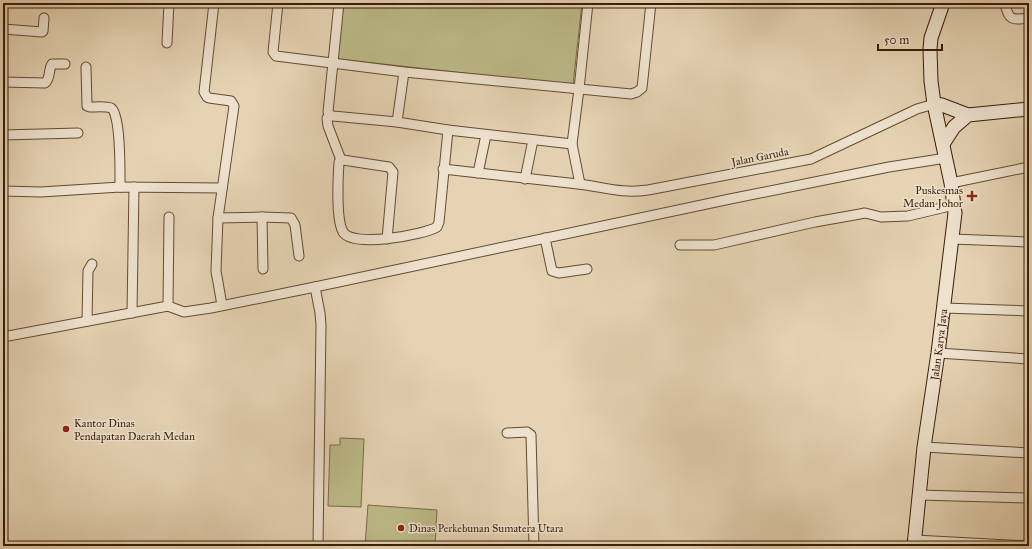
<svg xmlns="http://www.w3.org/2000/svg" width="1032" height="549" viewBox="0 0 1032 549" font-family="'IM FELL Great Primer',serif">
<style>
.green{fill:#bcba88;stroke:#7b6b48}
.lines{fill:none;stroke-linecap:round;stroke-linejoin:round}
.street-casing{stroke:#654a33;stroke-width:11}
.secondary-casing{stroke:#3a1c08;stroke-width:15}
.street{stroke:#eee2ce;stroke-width:9}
.secondary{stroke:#eee2ce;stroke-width:13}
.poi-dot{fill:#8f2418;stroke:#eee2ce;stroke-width:1.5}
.labels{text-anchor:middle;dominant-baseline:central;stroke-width:3;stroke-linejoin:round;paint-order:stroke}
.street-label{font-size:11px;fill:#3a1c08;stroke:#eee2ce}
.poi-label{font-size:11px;fill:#3a1c08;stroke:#eee2ce;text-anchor:start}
</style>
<rect width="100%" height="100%" fill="#e5d3b3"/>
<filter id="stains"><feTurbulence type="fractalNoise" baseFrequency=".005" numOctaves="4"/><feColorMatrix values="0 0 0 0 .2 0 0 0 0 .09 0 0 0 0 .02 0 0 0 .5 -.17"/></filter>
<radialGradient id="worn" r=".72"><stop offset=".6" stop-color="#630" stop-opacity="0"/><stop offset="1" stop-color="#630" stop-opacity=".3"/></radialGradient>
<g class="green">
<polygon points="343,3 582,3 573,85 337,59"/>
<polygon points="340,438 364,439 361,507 328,506 330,445 340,445"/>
<polygon points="368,505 437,510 435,546 365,546"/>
</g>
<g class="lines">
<g class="street-casing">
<g id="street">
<polyline points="214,3 204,92 207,97 209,98 231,101 234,106 218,218 216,271 222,305"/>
<polyline points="278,3 273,52 276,56 404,72 631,94 637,92 642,88 651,3"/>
<polyline points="339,3 328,112 330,115 333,116 397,122 448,130 572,144 579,89 588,3"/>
<path d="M1005,3C1008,21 1013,20 1029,18"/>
<polyline points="3,29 42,32 43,31 44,18"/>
<polyline points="167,43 169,3"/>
<path d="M86,67L87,106L90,107C96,107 106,106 111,108C121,113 120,175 120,187"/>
<path d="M3,82L45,83C51,78 48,70 52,64H65"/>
<polyline points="330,115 327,118 328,126 341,160"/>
<polyline points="397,122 404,72"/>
<polyline points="3,135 78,133"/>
<polyline points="572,144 580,184"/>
<path d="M443,169C488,174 533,179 578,184C604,187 621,194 648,190L811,159L917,109L934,104"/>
<polyline points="478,173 486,135"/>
<polyline points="525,179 533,140"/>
<polyline points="951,183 1029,167"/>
<polyline points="3,191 41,192 120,187 222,188"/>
<polyline points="262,217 263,269"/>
<polyline points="218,218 262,217 291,218 295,225 299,256"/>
<polyline points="545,238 552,271 559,273 587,269"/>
<path d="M387,239L393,172L389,167L343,160L339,162C338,177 336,220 343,232C353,248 423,235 437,227L439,222L448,130"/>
<polyline points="952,239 1029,242"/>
<polyline points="680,245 714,245 815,222 860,214 865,213 881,217 908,216 954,205"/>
<polyline points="315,287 320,313 321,325 318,546"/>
<polyline points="168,306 169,217"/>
<polyline points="944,308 1029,311"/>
<polyline points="132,313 134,187"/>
<polyline points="87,321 88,271 92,264"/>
<polyline points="3,337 168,306 184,312 211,308 315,287 730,199 889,167 946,158"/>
<polyline points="938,353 1029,359"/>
<polyline points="507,433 527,432 531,435 534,546"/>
<polyline points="924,447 1029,453"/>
<polyline points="919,495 1029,498"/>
<polyline points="915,540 1029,546"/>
</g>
</g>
<g class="secondary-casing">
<g id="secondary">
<polyline points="934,104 942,105 968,115"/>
<polyline points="943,144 954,127 968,115 1029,109"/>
<path id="s1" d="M914,546L924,447L938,353L955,213L951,183L934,104L931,81L930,49L931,38L943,3"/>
</g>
</g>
<use href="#street" class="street"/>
<use href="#secondary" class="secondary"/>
</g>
<g class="poi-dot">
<path d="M970 190h4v4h4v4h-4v4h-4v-4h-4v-4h4z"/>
<circle cx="66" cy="429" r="4"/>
<circle cx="401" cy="528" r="4"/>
</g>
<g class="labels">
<g class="street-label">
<text transform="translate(760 157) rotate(-11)">Jalan Garuda</text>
<text stroke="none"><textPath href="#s1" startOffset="203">Jalan Karya Jaya</textPath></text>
</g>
<g class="poi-label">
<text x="963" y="190" text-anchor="end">Puskesmas<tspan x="963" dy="13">Medan Johor</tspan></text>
<text x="74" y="423">Kantor Dinas<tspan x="74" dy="13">Pendapatan Daerah Medan</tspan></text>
<text x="409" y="528">Dinas Perkebunan Sumatera Utara</text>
</g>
</g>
<rect width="1032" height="549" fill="none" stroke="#e5d3b3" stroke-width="16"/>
<rect x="4" y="4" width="1024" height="541" fill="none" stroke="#3a1c08" stroke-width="2"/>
<rect x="8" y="8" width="1016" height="533" fill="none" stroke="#3a1c08"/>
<path d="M878 44v6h64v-6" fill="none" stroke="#3a1c08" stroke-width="2"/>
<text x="884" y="44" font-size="12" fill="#3a1c08" stroke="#eee2ce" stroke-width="3" paint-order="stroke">50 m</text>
<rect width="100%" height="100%" filter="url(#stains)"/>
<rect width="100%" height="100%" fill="url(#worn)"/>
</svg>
